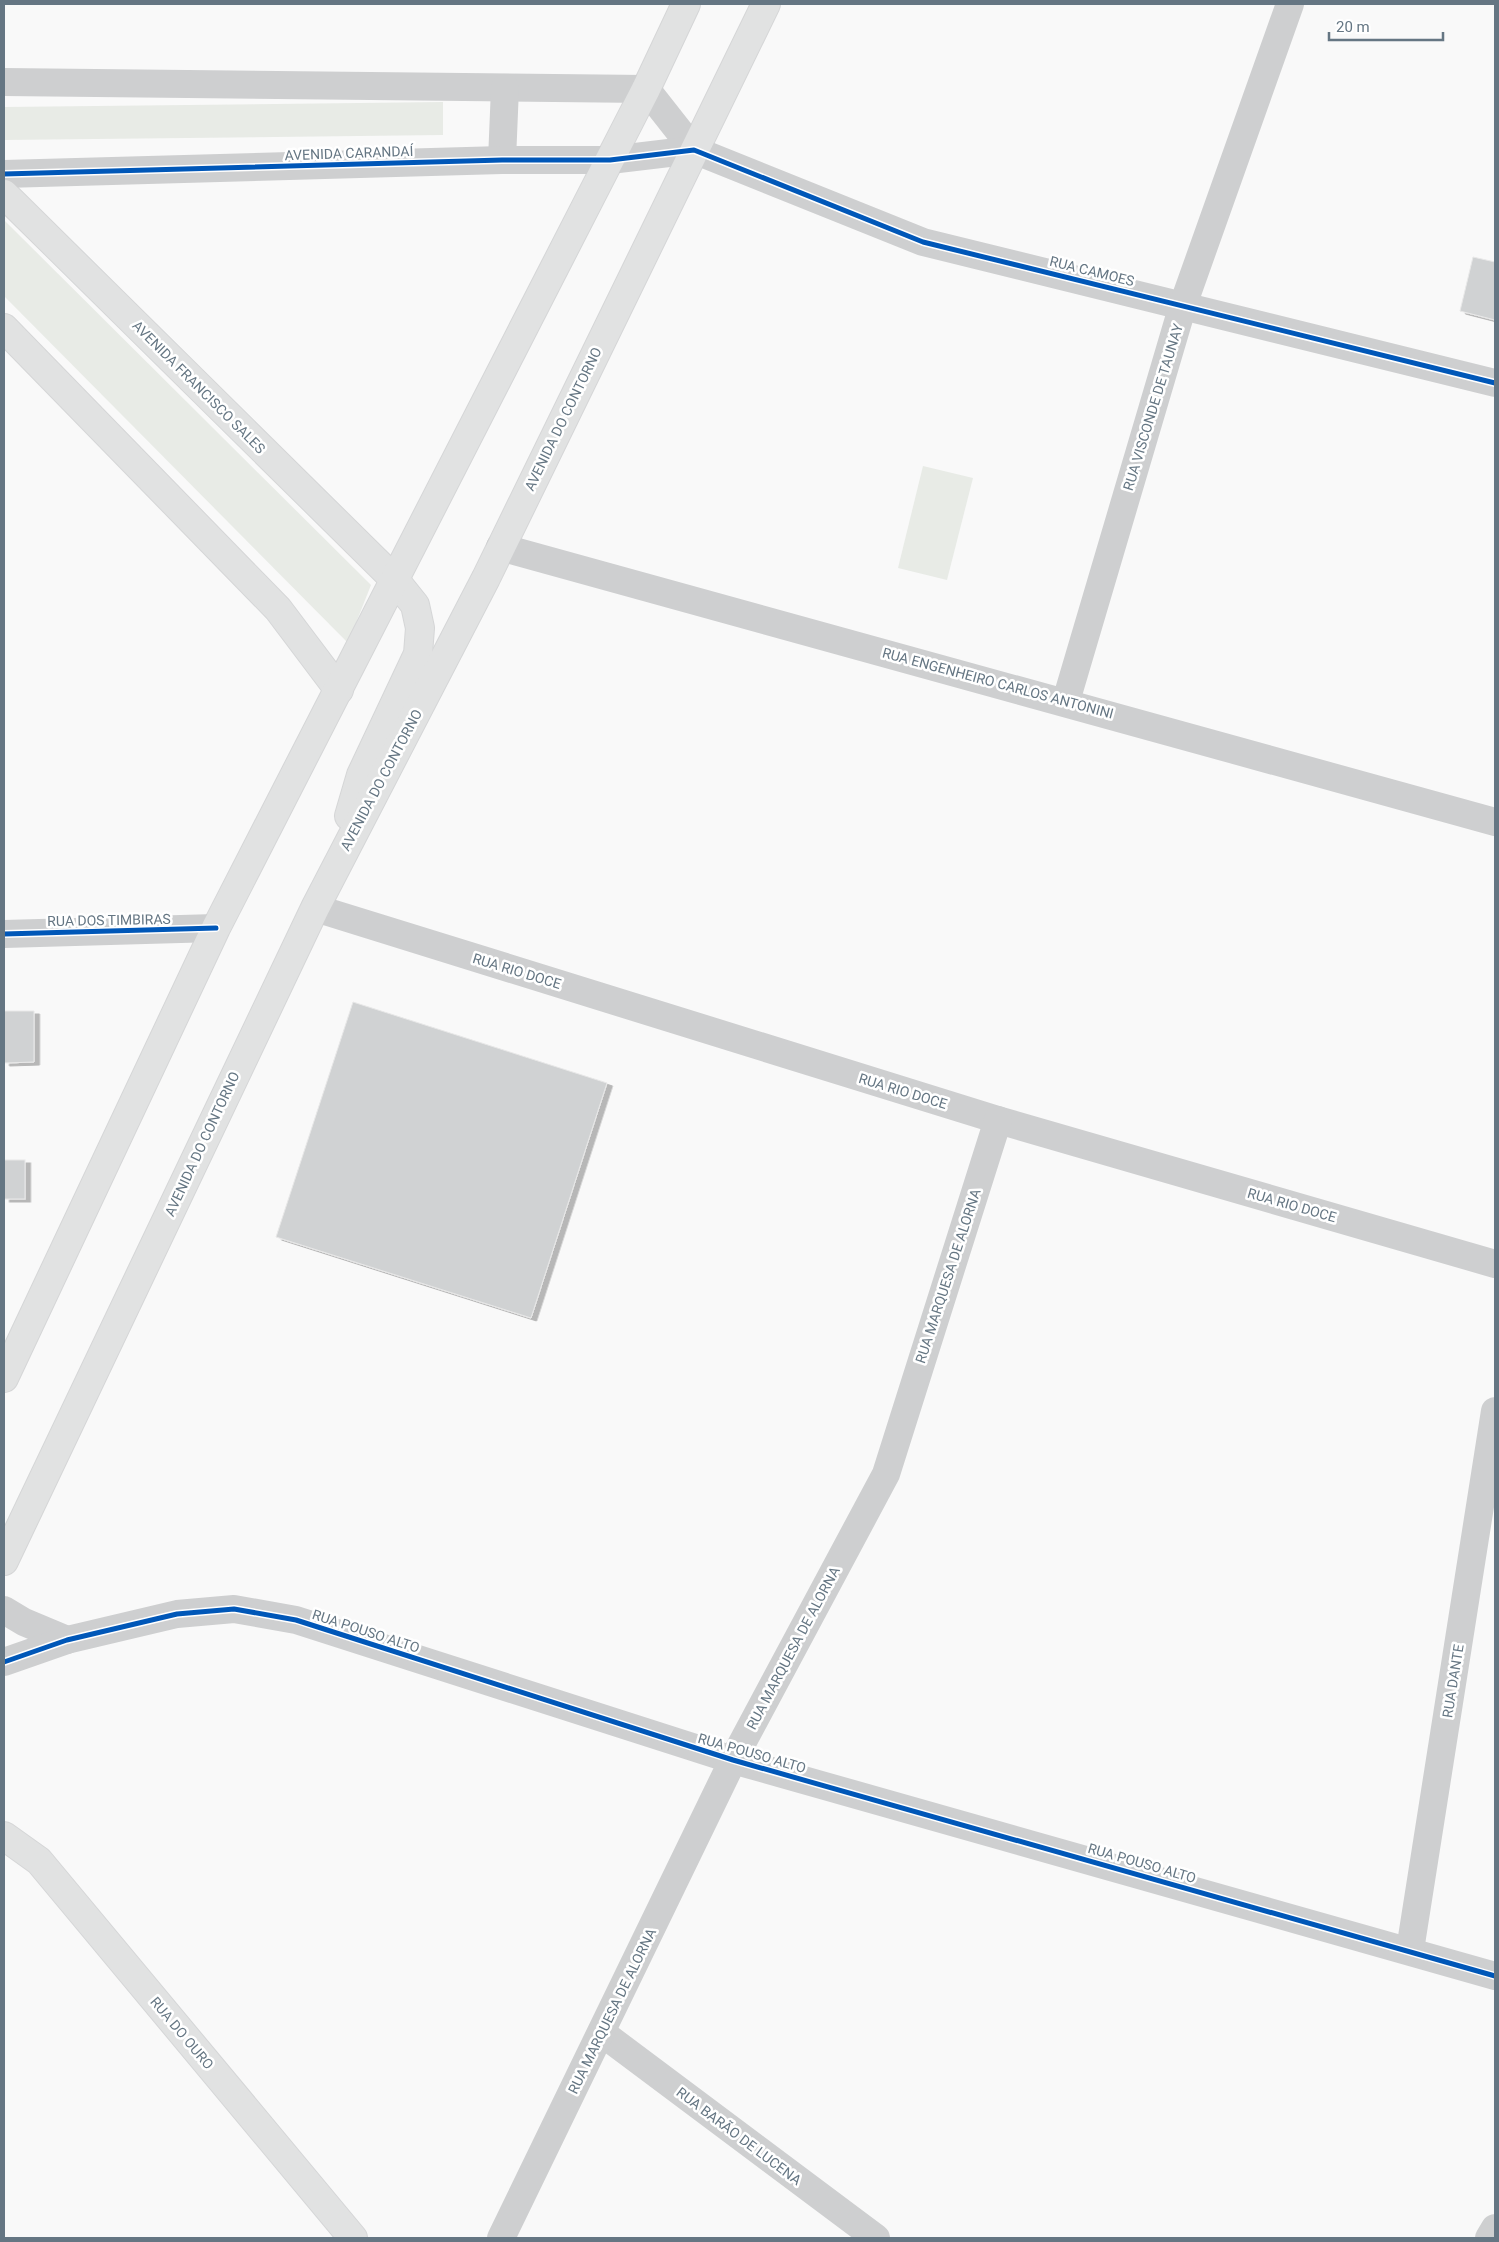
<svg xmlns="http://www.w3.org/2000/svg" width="1499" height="2242" viewBox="0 0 1499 2242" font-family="Roboto,sans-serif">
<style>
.green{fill:#e8ebe6}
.building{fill:#d0d2d3;stroke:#e8e8e8;filter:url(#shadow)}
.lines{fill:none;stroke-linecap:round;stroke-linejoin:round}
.secondary-casing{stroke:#d5d6d7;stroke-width:30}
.primary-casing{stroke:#d5d6d7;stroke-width:30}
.street{stroke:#cecfd0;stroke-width:28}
.secondary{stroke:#e1e2e2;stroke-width:28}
.primary{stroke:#e1e2e2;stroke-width:28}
.cycleway-casing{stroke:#fff;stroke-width:8}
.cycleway{stroke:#0057b8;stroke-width:5}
.labels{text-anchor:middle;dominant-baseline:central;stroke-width:5;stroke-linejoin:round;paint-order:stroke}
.street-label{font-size:14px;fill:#657683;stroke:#fff}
</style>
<defs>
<filter id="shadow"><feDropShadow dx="5.5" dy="3" stdDeviation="0" flood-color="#0004"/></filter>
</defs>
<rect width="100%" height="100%" fill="#f9f9f9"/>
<g class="green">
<polygon points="443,102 443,135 4,140 4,107"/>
<polygon points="4,220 371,585 348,643 4,296"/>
<polygon points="923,466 973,478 947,580 898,568"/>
</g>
<g class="building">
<polygon points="1473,257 1495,262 1495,320 1460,311"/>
<polygon points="353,1002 607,1083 531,1318 276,1237"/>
<polygon points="4,1011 34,1011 34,1062 4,1063"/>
<rect x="4" y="1160" width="21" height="39"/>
</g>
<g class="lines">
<g class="secondary-casing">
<g id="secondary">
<polyline points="4,194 395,580"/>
<polyline points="4,328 278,609 339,690"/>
<polyline points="4,1836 39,1861 353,2238"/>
</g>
</g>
<g class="primary-casing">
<g id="primary">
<polyline points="349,816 361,775 418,654 420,628 415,605 395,580"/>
<polyline points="4,1378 216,928 646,89 686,4"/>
<polyline points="4,1561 315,908 486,578 766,4"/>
</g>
</g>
<g class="street">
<polyline points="4,82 646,89 694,150"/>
<polyline points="502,160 505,88"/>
<polyline points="4,174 502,160 610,160 694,150 923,242 1495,383"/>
<polyline points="500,547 1495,822"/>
<polyline points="1066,701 1183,305 1290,4"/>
<polyline points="315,908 998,1120 1495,1264"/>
<polyline points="4,934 216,928"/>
<polyline points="4,1610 24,1622 67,1640"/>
<polyline points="4,1662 67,1640 177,1614 234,1609 296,1620 733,1760 1495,1976"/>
<polyline points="1410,1950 1495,1411"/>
<polyline points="602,2033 876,2238"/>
<polyline points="501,2238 733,1760 886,1474 998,1120"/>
<polyline points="1489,2238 1495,2228"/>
</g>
<use href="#secondary" class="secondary"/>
<use href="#primary" class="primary"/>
<g class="cycleway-casing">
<g id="cycleway">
<polyline points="4,174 502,160 610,160 694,150 923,242 1495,383"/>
<polyline points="4,934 216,928"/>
<polyline points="4,1662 67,1640 177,1614 234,1609 296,1620 733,1760 1495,1976"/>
</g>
</g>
<use href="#cycleway" class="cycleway"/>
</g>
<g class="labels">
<g class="street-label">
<text transform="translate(349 153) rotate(-2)">AVENIDA CARANDAÍ</text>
<text transform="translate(1092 271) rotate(14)">RUA CAMOES</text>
<text transform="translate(199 387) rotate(45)">AVENIDA FRANCISCO SALES</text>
<text transform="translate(1153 407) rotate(-73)">RUA VISCONDE DE TAUNAY</text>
<text transform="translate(563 419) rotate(-64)">AVENIDA DO CONTORNO</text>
<text transform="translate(998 683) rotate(15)">RUA ENGENHEIRO CARLOS ANTONINI</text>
<text transform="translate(381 780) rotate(-62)">AVENIDA DO CONTORNO</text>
<text transform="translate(109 920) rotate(-1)">RUA DOS TIMBIRAS</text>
<text transform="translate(517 971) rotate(17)">RUA RIO DOCE</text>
<text transform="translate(903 1091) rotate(17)">RUA RIO DOCE</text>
<text transform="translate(202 1144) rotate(-65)">AVENIDA DO CONTORNO</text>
<text transform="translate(1292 1205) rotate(16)">RUA RIO DOCE</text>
<text transform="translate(948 1276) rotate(-72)">RUA MARQUESA DE ALORNA</text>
<text transform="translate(366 1631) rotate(18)">RUA POUSO ALTO</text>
<text transform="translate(793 1648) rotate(-62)">RUA MARQUESA DE ALORNA</text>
<text transform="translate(1453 1681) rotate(-81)">RUA DANTE</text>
<text transform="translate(752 1753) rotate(16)">RUA POUSO ALTO</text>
<text transform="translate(1142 1863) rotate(16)">RUA POUSO ALTO</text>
<text transform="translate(612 2011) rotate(-64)">RUA MARQUESA DE ALORNA</text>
<text transform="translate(182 2033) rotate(50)">RUA DO OURO</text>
<text transform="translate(739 2136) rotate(37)">RUA BARÃO DE LUCENA</text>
</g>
</g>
<rect width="1499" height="2242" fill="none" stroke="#657683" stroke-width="10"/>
<path d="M1329 32v8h114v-8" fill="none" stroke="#657683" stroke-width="2.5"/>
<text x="1336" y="32" font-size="15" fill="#657683" stroke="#ffffff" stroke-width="4" paint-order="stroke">20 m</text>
</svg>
